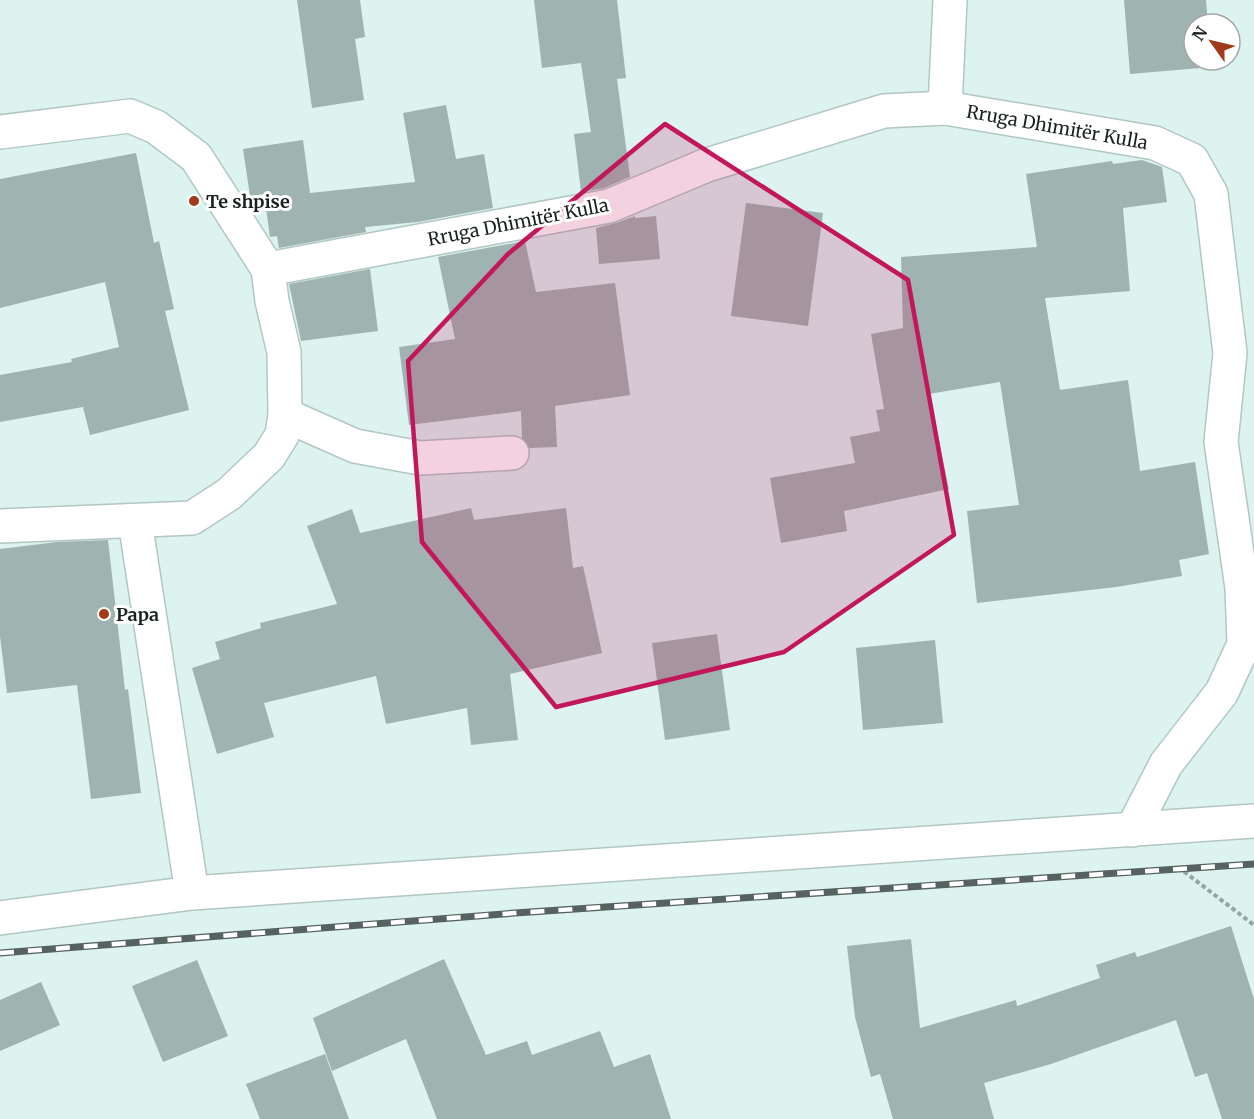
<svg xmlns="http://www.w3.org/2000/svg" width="1254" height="1119" viewBox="0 0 1254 1119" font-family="Merriweather,serif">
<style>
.building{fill:#9fb3b0}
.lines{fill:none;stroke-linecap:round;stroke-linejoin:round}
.minor-casing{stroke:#b2c7c4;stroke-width:36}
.path{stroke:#94a5a3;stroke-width:4;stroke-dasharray:4.5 3;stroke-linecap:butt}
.minor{stroke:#fff;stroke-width:33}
.rail-casing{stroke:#566260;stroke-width:7}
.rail{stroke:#fff;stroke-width:4.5;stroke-dasharray:14;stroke-linecap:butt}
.marked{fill:#c2185b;fill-opacity:0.2;stroke:#c2185b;stroke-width:4.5;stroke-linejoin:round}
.poi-dot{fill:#a13a18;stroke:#fff;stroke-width:2}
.labels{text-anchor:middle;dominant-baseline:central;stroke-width:6;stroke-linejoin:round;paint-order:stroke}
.street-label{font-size:18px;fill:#1a2221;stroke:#fff}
.poi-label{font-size:18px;font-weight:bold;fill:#1a2221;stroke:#fff;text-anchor:start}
</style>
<rect width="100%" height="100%" fill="#ddf3f0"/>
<g class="building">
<polygon points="297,0 360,0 365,37 355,39 364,100 312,108"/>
<polygon points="534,0 617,0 626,78 617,79 630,177 604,188 581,192 574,134 591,132 581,63 542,68"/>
<polygon points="1124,0 1206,0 1208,24 1194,24 1194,60 1211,60 1212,67 1130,74"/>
<polygon points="446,105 456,159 484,154 493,208 418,222 365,227 366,232 279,248 277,236 270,237 264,194 250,196 243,149 303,140 310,193 415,182 403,113"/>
<polygon points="136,153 154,243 159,241 174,309 165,311 189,410 90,435 83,407 0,422 0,375 72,362 71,359 119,347 105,282 0,308 0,179"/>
<polygon points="1142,160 1162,167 1167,202 1123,208 1130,291 1045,298 1060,390 1128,380 1140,471 1195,462 1209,554 1179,560 1182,576 1116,587 977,603 967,511 1019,505 1000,382 929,394 949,489 844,511 847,531 781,543 770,478 855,463 850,437 880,431 876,410 884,409 871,334 903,328 901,257 1037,247 1026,174 1112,161 1113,164"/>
<polygon points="746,203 823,213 808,326 731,316"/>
<polygon points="635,216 635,218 656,216 660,259 599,264 596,228 616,223"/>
<polygon points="525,241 536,292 615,283 630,395 555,406 557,447 529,448 522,438 521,411 409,425 399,347 455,339 438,257"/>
<polygon points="370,269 378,331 301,341 289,284"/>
<polygon points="471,508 474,520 566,508 573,568 583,566 602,653 510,674 518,740 471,745 467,708 386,724 376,676 264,703 274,737 217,754 192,668 220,659 215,642 261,628 260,623 337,604 307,526 352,509 360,533"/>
<polygon points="108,540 125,690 128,689 141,793 91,799 77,685 7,693 0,636 0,549 57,542"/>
<polygon points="717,634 730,730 665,740 652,643"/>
<polygon points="935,640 943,723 863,730 856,648"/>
<polygon points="1231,926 1254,999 1254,1119 1222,1119 1207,1073 1195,1077 1176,1020 1051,1064 984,1083 994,1119 893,1119 880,1074 871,1077 855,1017 847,946 911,939 920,1028 1016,1000 1017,1006 1100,978 1096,965 1135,952 1137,957"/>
<polygon points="444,959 486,1055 527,1041 532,1055 600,1031 614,1067 650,1054 671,1119 437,1119 406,1039 332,1071 313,1018"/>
<polygon points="197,960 228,1036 163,1062 132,986"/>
<polygon points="41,982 60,1025 0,1051 0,1000"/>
<polygon points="325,1054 349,1119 260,1119 246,1084"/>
</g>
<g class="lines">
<g class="minor-casing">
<g id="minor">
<polyline points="945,108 950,0"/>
<polyline points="0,132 130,116 156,127 196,157 268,269 272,301 284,352 285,415 282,435 269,456 229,494 192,518 0,526"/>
<polyline points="268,269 609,206 707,165 884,111 945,108 1155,143 1192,160 1211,194 1230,353 1221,442 1242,588 1244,644 1222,692 1166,764 1132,830"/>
<polyline points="285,415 355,446 420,458 512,453"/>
<polyline points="135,521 192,893"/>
<polyline points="0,918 192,893 1254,821"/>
</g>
</g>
<polyline class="path" points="1178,867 1254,925"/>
<use href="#minor" class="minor"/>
<g class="rail-casing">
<polyline id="rail" points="0,953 515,913 1254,864"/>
</g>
<use href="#rail" class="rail"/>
</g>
<path class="marked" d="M665,124L908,280L954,535L784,652L556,707L422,542L408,361L508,254Z"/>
<g class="poi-dot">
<circle cx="194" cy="201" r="6"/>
<circle cx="104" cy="614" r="6"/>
</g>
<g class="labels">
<g class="street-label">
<text transform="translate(1057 127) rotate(10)">Rruga Dhimitër Kulla</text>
<text transform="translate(518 222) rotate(-11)">Rruga Dhimitër Kulla</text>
</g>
<g class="poi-label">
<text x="206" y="201">Te shpise</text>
<text x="116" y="614">Papa</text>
</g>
</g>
<g transform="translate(1212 42) rotate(304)"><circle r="28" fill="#ffffff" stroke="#a3a7a6" stroke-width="1.5"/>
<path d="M0-4.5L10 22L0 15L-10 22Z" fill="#a13a18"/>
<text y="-9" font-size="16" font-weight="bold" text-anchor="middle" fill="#1a2221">N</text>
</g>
</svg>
